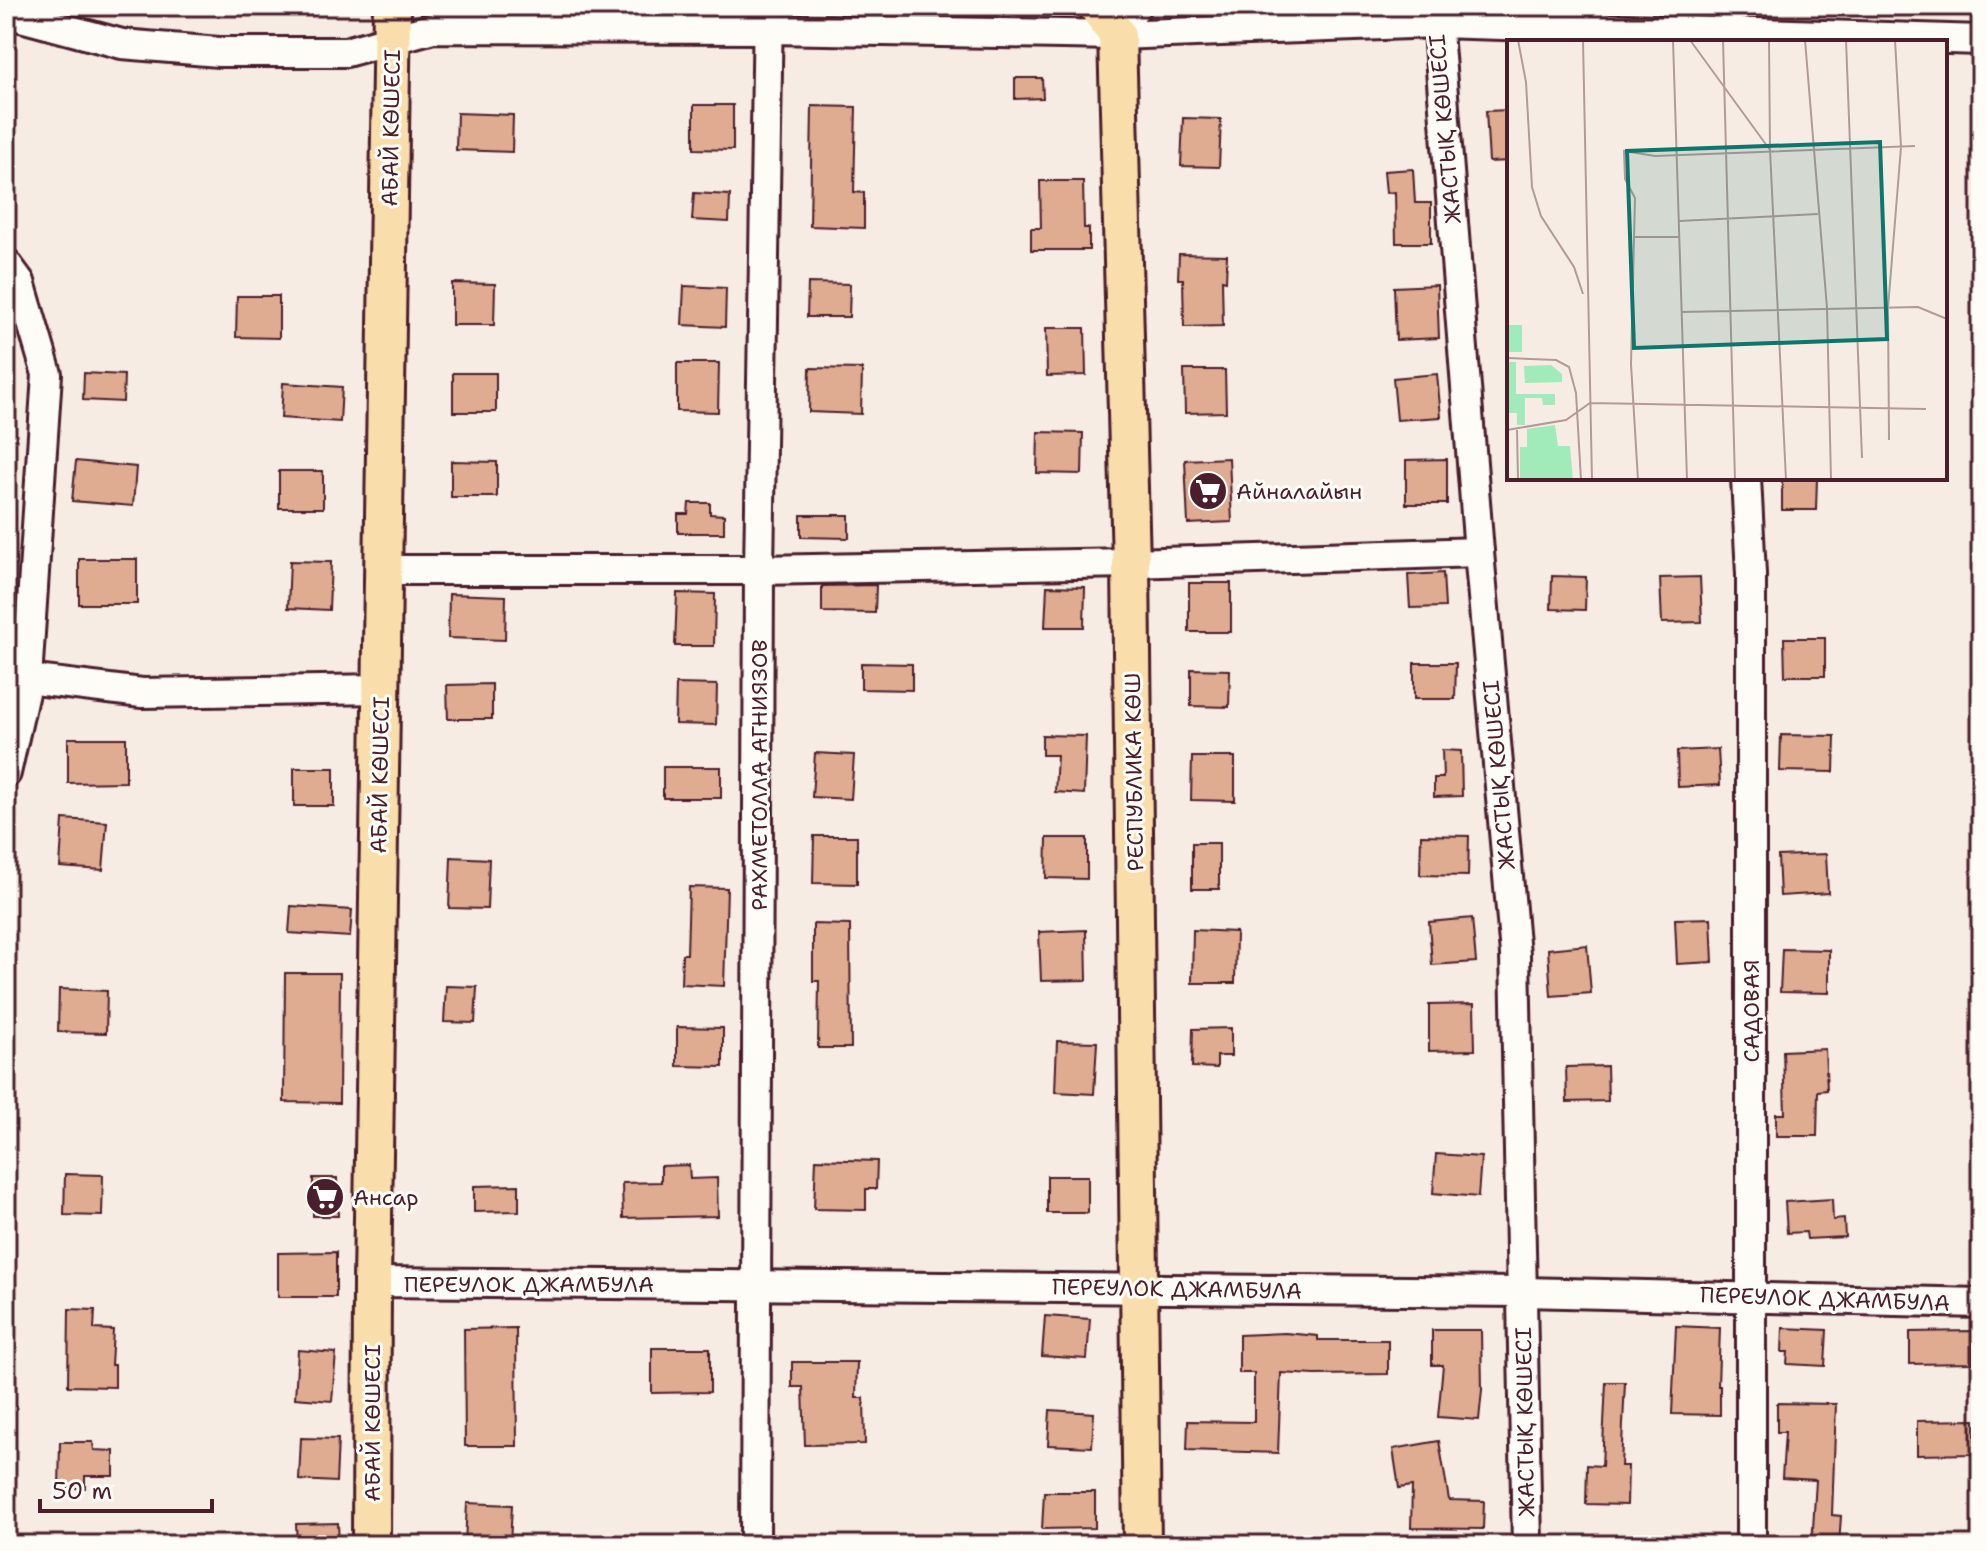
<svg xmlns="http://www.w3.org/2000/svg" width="1987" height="1551" viewBox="0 0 1987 1551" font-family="'Shantell Sans',sans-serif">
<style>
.building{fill:#dfac92;stroke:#4a1f2b;stroke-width:2}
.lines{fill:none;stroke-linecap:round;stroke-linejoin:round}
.minor-casing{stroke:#4a1f2b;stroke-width:34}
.major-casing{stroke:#4a1f2b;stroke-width:42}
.minor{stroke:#fdfcf7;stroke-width:28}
.major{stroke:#f9deab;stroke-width:36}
.labels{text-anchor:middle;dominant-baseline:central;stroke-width:6;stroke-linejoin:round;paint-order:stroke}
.street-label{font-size:22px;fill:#4a1f2b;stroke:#fdfcf7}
.poi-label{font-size:22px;fill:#4a1f2b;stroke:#fdfcf7;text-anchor:start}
.inset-road{fill:none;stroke:#b29a99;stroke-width:2}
.view{fill:#0f766e;fill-opacity:0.15;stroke:#0f766e;stroke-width:4}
.inset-edge{fill:none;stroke:#4a1f2b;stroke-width:4}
</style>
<rect width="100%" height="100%" fill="#f7ece3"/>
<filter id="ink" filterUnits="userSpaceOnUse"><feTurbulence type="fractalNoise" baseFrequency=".0125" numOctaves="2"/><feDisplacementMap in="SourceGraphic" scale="16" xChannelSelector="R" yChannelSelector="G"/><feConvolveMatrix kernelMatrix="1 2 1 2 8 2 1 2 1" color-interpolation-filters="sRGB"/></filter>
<g filter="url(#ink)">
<g class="building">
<polygon points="1015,78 1042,78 1043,98 1015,99"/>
<polygon points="694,105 733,105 733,150 694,149"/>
<polygon points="812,106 856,107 854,192 864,193 864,228 810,226"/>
<polygon points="1509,110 1509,161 1489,162 1486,111"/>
<polygon points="457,113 513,115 512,152 456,150"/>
<polygon points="1183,118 1221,119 1219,167 1181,166"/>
<polygon points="1413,169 1415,203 1431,203 1431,243 1396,243 1395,192 1386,193 1384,171"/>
<polygon points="1040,181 1083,181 1084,228 1089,228 1089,250 1031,250 1031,228 1041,228"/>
<polygon points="694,193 730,195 729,222 692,220"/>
<polygon points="1179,254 1227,255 1226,281 1222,280 1223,326 1184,327 1183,279 1178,279"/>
<polygon points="452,283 495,284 494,325 452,325"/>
<polygon points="808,283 850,284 849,317 807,317"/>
<polygon points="1437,285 1439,338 1396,340 1394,287"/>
<polygon points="684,286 726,288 725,327 682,325"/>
<polygon points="237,296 279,296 279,338 236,337"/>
<polygon points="1046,328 1085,328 1086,375 1047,376"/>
<polygon points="677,363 719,363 718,412 677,411"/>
<polygon points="810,368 862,369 861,414 809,412"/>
<polygon points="1184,370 1225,370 1226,412 1185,413"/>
<polygon points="84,373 124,375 123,402 83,400"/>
<rect x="453" y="373" width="43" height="39"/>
<polygon points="1437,374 1441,417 1397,420 1393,378"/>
<polygon points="283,383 342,387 340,422 281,418"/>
<polygon points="1038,432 1083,433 1082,474 1037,473"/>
<polygon points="1229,458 1232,522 1188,524 1185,460"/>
<polygon points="1447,459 1447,504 1406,504 1406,460"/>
<polygon points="76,461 136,467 133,506 72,501"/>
<polygon points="451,461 497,462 497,497 451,497"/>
<rect x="279" y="471" width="44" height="37"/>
<polygon points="1782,478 1817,478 1816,510 1782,510"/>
<polygon points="689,503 710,503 710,514 724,515 724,533 678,533 678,514 688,514"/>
<polygon points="801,515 849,515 849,538 801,537"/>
<rect x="79" y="559" width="58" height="45"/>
<polygon points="290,561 331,562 329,610 288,608"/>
<polygon points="1443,573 1445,607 1410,608 1408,575"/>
<polygon points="1552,576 1586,577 1585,610 1551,609"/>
<polygon points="1700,577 1702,622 1662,623 1660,578"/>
<rect x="1189" y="583" width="42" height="49"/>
<polygon points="876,585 875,613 822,612 822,586"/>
<polygon points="1047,586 1085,587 1084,627 1045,627"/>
<polygon points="677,593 715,594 714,646 675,646"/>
<polygon points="449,594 506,596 505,640 448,638"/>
<polygon points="1784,638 1825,638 1825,676 1785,676"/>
<polygon points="861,663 912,664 912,690 861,689"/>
<polygon points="1414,663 1456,663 1455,699 1414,699"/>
<polygon points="1191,669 1230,670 1229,707 1191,706"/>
<polygon points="492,684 492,719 448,719 447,685"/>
<polygon points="676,684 717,685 716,725 675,724"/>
<polygon points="1042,735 1086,736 1084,794 1055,792 1057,755 1042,755"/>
<polygon points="1781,735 1835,736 1834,772 1780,771"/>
<polygon points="68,738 126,738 126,782 68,783"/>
<polygon points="1718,749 1720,785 1678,787 1677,751"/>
<polygon points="1442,750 1461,751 1462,796 1434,797 1434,778 1443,778"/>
<polygon points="815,753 854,755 851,799 812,797"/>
<polygon points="1192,757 1235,757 1235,801 1191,800"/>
<rect x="663" y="767" width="58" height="31"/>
<rect x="294" y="768" width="40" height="38"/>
<polygon points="63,819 107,822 103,870 60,867"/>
<polygon points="1421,835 1469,836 1468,876 1420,875"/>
<polygon points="814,836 857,836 857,884 813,883"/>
<polygon points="1047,838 1087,838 1087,879 1046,878"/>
<rect x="1192" y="843" width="27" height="46"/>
<polygon points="1826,854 1828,893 1780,896 1778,856"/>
<polygon points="451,857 489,859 487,909 449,908"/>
<polygon points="689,887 727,888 724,986 681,984 682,954 687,954"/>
<polygon points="291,906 352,910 350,937 289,933"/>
<polygon points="1472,918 1476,962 1432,965 1429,922"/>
<polygon points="1711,918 1713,962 1677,964 1675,919"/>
<polygon points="813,924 850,925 851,1048 818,1048 819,981 813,981"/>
<polygon points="1086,930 1087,980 1041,981 1039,932"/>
<polygon points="1193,930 1236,932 1235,983 1192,983"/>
<polygon points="1587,945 1591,993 1551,996 1548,949"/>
<polygon points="1782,949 1829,950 1829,993 1780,992"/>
<polygon points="285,973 340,973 339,1103 284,1102"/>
<polygon points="446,986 477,987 475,1023 444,1022"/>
<polygon points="59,989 107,991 106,1033 58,1032"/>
<polygon points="1474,1004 1475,1050 1429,1051 1429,1005"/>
<polygon points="677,1027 723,1028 723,1067 677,1066"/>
<polygon points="1231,1028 1231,1056 1217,1056 1217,1068 1192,1067 1193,1029"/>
<polygon points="1057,1041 1097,1042 1094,1094 1055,1092"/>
<polygon points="1825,1049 1827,1090 1818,1091 1817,1136 1776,1136 1776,1114 1785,1114 1783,1051"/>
<polygon points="1607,1066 1608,1101 1567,1102 1566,1067"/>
<polygon points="1436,1154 1481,1157 1478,1197 1433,1193"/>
<polygon points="816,1159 877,1161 876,1189 866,1189 866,1210 814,1209"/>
<polygon points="689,1165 690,1179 717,1178 718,1216 623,1218 622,1183 661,1182 661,1166"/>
<polygon points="65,1174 103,1175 102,1216 64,1215"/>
<rect x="1047" y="1176" width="41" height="37"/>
<polygon points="313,1178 337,1178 338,1216 313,1216"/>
<polygon points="519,1185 519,1211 474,1212 474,1186"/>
<polygon points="1832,1199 1833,1220 1844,1219 1845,1237 1807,1239 1806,1232 1787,1233 1785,1202"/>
<polygon points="336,1252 336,1297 278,1297 278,1253"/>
<polygon points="69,1309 95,1310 94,1329 113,1330 111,1365 115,1365 115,1387 68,1386"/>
<polygon points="1045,1316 1090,1319 1087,1359 1042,1356"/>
<polygon points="1676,1326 1720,1328 1718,1386 1720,1386 1720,1415 1672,1414"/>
<polygon points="516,1328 517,1446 465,1446 464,1329"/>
<polygon points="1783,1328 1827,1330 1825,1366 1787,1364 1788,1352 1782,1352"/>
<polygon points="1432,1330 1481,1330 1482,1390 1479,1420 1438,1417 1443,1365 1432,1365"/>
<polygon points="1973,1331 1973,1363 1910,1364 1910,1332"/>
<polygon points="1285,1333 1318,1336 1318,1340 1388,1340 1388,1374 1315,1375 1281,1373 1278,1453 1187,1450 1188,1421 1254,1422 1254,1373 1239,1373 1239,1335"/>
<polygon points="652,1348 710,1348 710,1392 652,1393"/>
<polygon points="298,1350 336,1353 332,1401 295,1398"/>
<polygon points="792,1362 857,1362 856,1398 864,1398 865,1444 805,1445 803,1387 792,1387"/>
<polygon points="1606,1382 1625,1382 1621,1466 1628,1466 1627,1505 1586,1504 1587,1465 1602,1466"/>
<polygon points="1777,1403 1836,1404 1832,1515 1841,1516 1839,1545 1812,1545 1816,1480 1782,1478 1785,1432 1777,1432"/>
<polygon points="1050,1410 1094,1413 1092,1447 1048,1445"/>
<polygon points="1975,1420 1975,1454 1917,1455 1917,1421"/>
<polygon points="301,1438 338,1439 336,1482 299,1480"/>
<polygon points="1439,1441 1449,1500 1484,1501 1483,1529 1411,1528 1412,1486 1399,1488 1393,1449"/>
<polygon points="60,1442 93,1442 94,1450 114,1451 114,1476 85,1476 85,1488 59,1488"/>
<polygon points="1044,1492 1095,1492 1095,1528 1042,1529"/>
<polygon points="467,1503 512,1505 510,1545 465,1545"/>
<polygon points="338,1523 339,1545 297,1545 296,1524"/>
</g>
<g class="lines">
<g class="minor-casing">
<g id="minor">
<polyline points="1436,6 1479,552 1515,954 1527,1545"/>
<polyline points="1727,6 1728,42"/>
<polyline points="6,13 122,44 219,52 346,52 433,28 768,29 1117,35 1437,23 1981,40"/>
<polyline points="1117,35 1136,6"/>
<polyline points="6,263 20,282 47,374 27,679 6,773"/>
<polyline points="1746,478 1751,574 1751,1545"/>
<polyline points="384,570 759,570 1131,563 1479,552"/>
<polyline points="27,679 142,693 382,689"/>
<polyline points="372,1282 1523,1292 1981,1303"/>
<polyline points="755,1545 759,570 768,6"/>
</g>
</g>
<g class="major-casing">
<g id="major">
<polyline points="1097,6 1117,35 1131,563 1142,1545"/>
<polyline points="371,1545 372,1282 392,6"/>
</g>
</g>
<use href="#minor" class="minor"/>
<use href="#major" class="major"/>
</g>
</g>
<defs>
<g id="supermarket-disc" transform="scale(2)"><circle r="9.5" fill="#4a1f2b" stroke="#fdfcf7"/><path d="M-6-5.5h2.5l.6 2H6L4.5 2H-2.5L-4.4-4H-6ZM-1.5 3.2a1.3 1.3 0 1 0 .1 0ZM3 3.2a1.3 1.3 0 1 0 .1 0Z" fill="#fff"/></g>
</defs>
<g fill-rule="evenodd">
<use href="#supermarket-disc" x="1208" y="491"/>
<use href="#supermarket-disc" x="325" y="1197"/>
</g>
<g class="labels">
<g class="street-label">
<text transform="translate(391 128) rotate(-89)">АБАЙ КӨШЕСІ</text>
<text transform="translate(1445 129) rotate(-95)">ЖАСТЫҚ КӨШЕСІ</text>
<text transform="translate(1134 772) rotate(-91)">РЕСПУБЛИКА КӨШ</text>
<text transform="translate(380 775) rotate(-89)">АБАЙ КӨШЕСІ</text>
<text transform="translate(759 775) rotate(-90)">РАХМЕТОЛЛА АГНИЯЗОВ</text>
<text transform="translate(1499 775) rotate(-95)">ЖАСТЫҚ КӨШЕСІ</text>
<text transform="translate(1751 1011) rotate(-90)">САДОВАЯ</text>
<text x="529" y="1284">ПЕРЕУЛОК ДЖАМБУЛА</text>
<text transform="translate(1177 1289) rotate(1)">ПЕРЕУЛОК ДЖАМБУЛА</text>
<text transform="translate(1825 1299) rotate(2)">ПЕРЕУЛОК ДЖАМБУЛА</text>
<text transform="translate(1525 1422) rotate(-91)">ЖАСТЫҚ КӨШЕСІ</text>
<text transform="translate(372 1423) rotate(-90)">АБАЙ КӨШЕСІ</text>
</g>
<g class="poi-label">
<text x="1236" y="491">Айналайын</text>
<text x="353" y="1197">Ансар</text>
</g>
</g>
<g transform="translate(1507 40)">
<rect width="440" height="440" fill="#f7ece3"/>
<path d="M0,285H15V312H0ZM0,322H9V354H48V365H36L35,358H18V385H10V373H0ZM44,325L55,334V342L18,343L17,326ZM48,385L51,406H63L66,440H13V407H20V389Z" fill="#a1eab9"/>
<path class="inset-road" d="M11,0L19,42L25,147L34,176L67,227L76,254M76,0L85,440M166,0L180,440M183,0L263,110L279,440M216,0L228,440M262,0L263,110M298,0L320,268L324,440M339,0L355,418M172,181L311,174M127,197H172M174,272L411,267L440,279M0,318L49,320L62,327L69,353L74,440M0,390L59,380L83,363L419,369M10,390L11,440M382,400L381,268L394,107L388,0M131,440L124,324L128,158L118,139L117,111L148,116L408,106"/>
<path class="view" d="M373,102L380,299L127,308L120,111Z"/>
<rect width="440" height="440" class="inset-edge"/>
</g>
<rect width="1987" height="1551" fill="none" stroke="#fdfcf7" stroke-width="32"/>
<rect x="16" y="16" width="1955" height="1519" fill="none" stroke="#4a1f2b" stroke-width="3" filter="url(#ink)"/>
<path d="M40 1499v12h172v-12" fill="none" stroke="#4a1f2b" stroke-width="4"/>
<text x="52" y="1499" font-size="24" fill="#4a1f2b" stroke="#fdfcf7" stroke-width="6" paint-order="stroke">50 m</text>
</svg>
